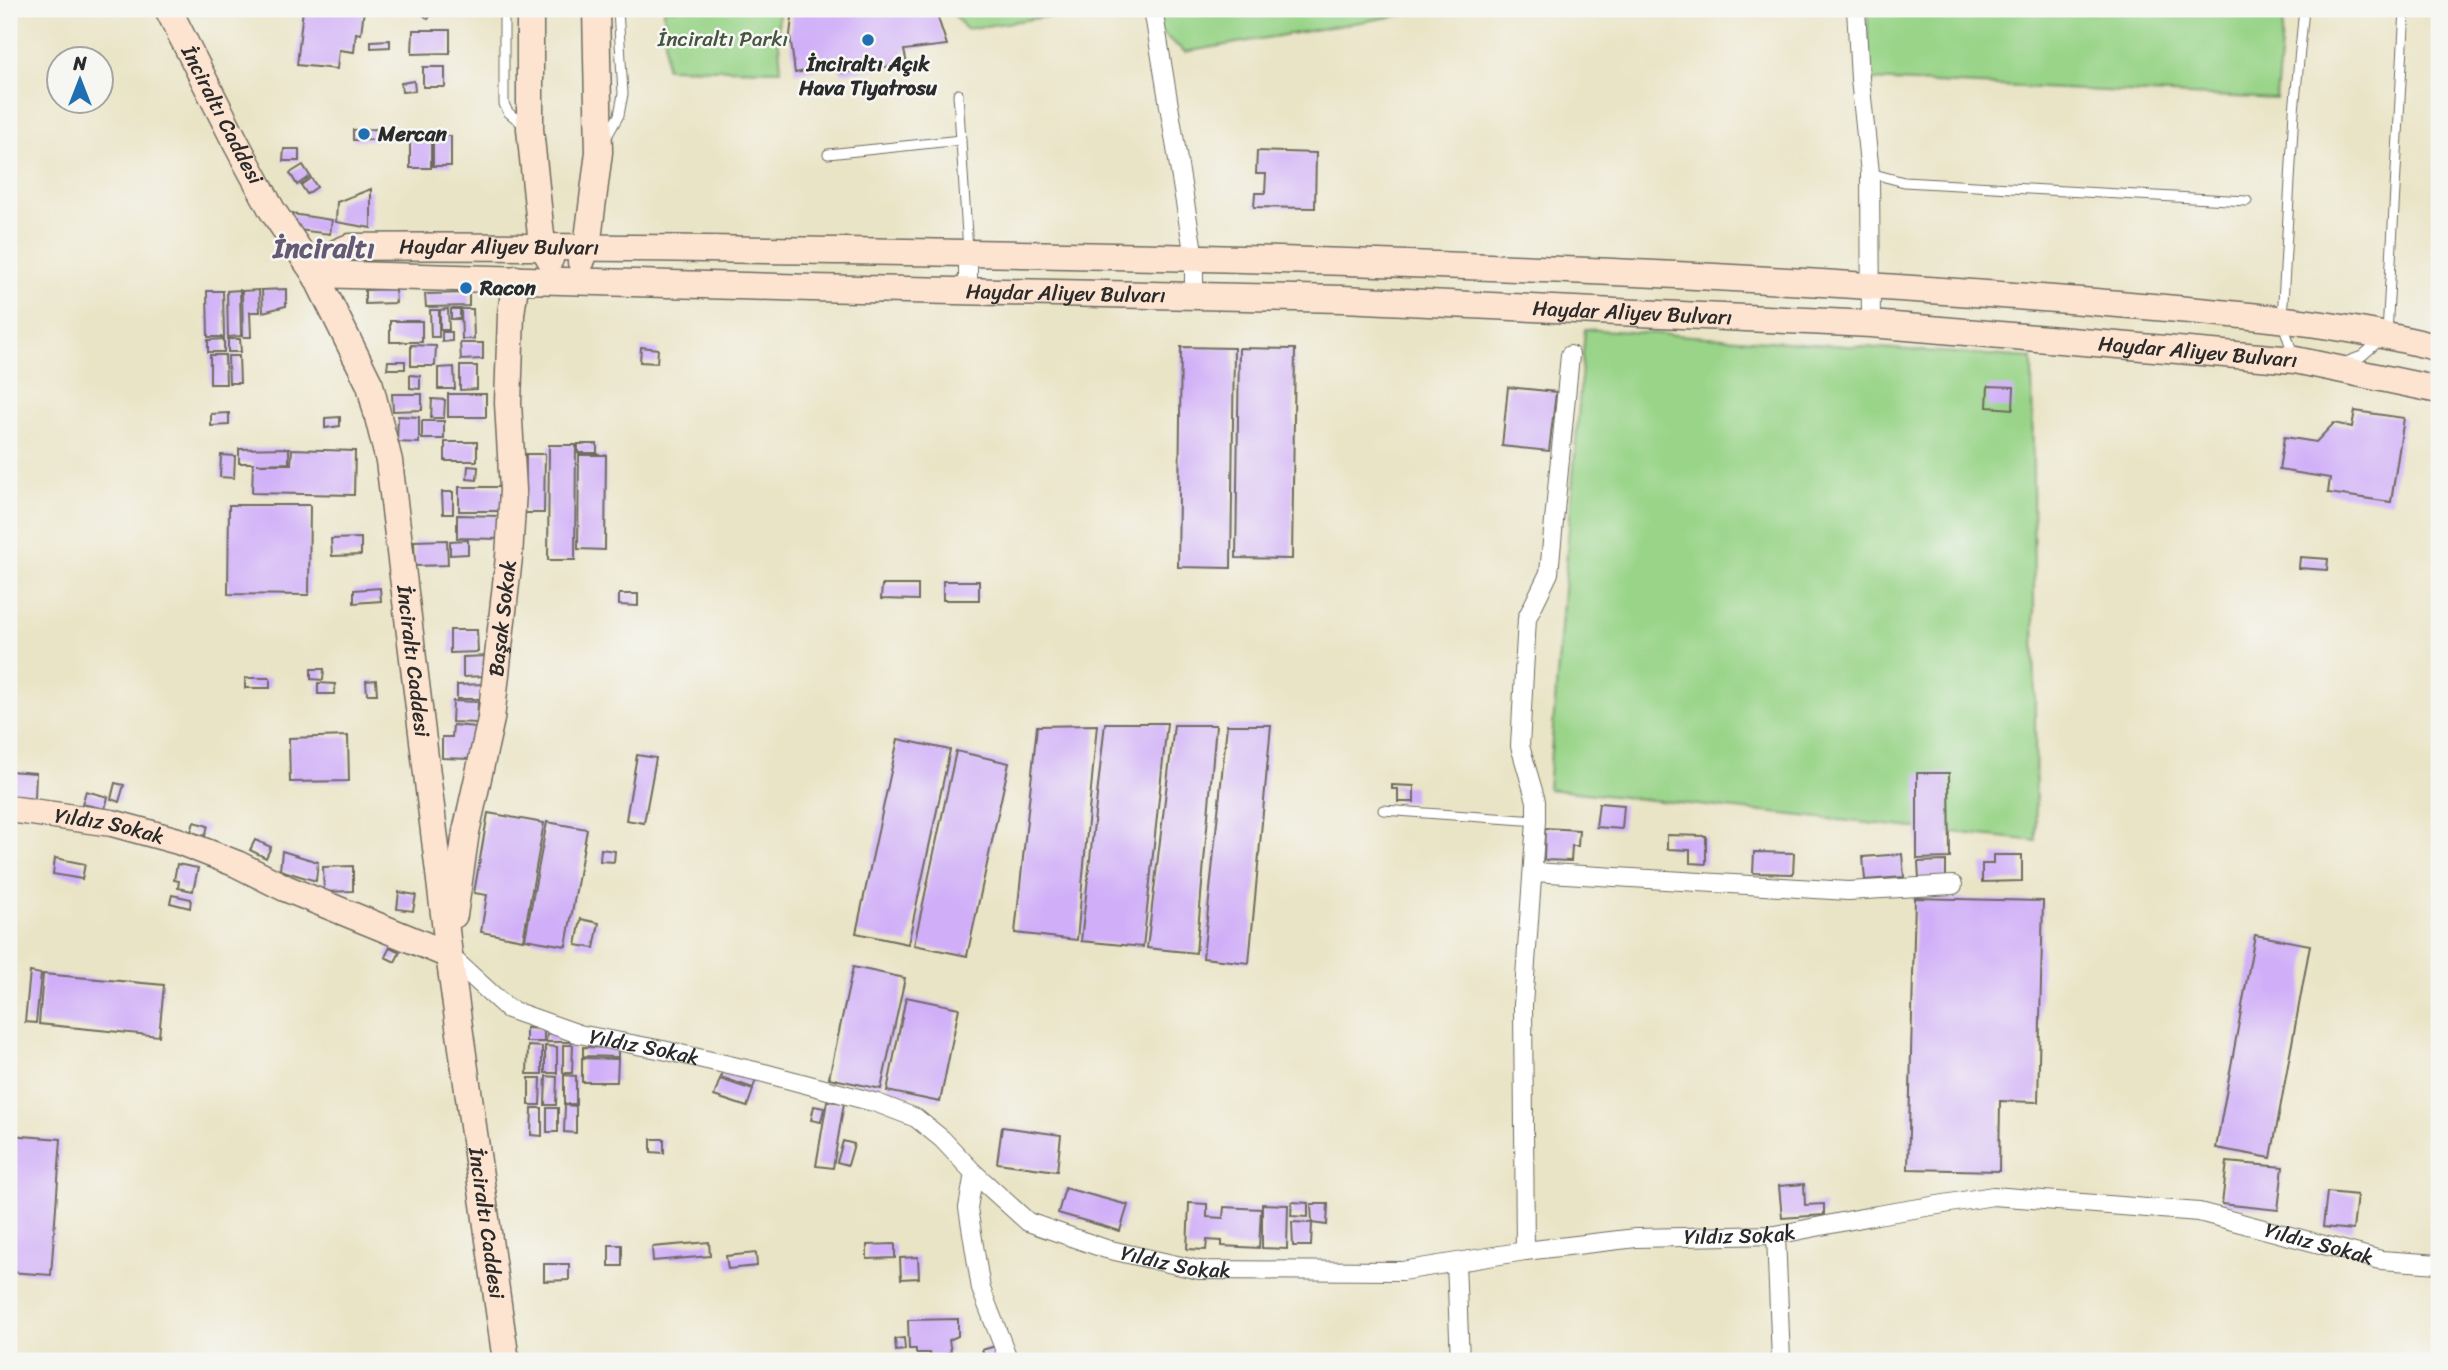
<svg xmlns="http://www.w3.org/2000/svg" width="2448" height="1370" viewBox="0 0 2448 1370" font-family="Sriracha,sans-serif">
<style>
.green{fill:#99d488;stroke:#62805a;stroke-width:2}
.building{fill:#d0aff8}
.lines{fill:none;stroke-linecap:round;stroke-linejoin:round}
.lane-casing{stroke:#6e6c61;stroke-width:11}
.street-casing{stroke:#6e6c61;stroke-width:20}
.secondary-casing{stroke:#6e6c61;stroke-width:29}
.lane{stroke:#fff;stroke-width:9}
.street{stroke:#fff;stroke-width:18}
.secondary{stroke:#fde4d1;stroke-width:26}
.poi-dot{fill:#1f6fb2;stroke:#f6f6f2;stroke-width:2.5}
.labels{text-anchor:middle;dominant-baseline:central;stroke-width:5;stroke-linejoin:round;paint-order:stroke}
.park-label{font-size:21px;fill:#465542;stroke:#f6f6f2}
.poi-label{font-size:21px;font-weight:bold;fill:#2b2b2b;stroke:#f6f6f2;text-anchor:start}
.street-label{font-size:21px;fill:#2b2b2b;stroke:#f6f6f2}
.district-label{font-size:28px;font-weight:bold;fill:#655973;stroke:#f6f6f2}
</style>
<rect width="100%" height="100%" fill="#f6f6f2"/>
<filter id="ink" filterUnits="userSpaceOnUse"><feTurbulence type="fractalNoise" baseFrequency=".0143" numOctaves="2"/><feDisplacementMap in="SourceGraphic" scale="14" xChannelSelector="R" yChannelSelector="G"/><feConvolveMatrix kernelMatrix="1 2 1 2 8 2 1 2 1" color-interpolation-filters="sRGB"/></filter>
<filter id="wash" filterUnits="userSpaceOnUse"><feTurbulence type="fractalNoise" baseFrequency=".00686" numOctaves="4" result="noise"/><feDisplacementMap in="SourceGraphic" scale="28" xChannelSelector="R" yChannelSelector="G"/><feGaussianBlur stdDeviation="1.57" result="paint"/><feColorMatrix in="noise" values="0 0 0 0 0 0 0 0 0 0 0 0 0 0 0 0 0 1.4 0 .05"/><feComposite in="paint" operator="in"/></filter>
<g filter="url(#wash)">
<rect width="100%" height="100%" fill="#eae4c6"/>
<g class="green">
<polygon points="664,9 779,9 778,31 781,70 666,68"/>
<polygon points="949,9 1098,9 966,29"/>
<polygon points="1132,9 1436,9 1185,52"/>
<polygon points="1867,9 2284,9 2276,99 1870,80"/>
<polygon points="1585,329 2032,358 2036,841 1548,789"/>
</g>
<g id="blocks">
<g class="building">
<polygon points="303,9 364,9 361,34 356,33 354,52 339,50 337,69 297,65"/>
<polygon points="419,9 432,9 434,10 428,19 418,10"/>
<polygon points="793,9 935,9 947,45 904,50 907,64 841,73 838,65 795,73 790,35"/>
<polygon points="413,30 450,30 450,53 412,54"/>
<polygon points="390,40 390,47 371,48 371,41"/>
<rect x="423" y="67" width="22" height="20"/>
<polygon points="414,81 415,91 402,92 401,83"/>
<polygon points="378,129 378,140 353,140 353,130"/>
<rect x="433" y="136" width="18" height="30"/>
<rect x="410" y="139" width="21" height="29"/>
<polygon points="284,149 299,149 299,161 283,161"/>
<polygon points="1257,151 1316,153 1315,208 1254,207 1255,193 1265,193 1266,174 1256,174"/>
<polygon points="303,165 310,176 297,185 290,173"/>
<polygon points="311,178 317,187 307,194 301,185"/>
<polygon points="371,189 371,228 336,222 337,202"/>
<polygon points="292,214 332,220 330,234 290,229"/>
<polygon points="286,289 286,306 263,312 262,290"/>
<polygon points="395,289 396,303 365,304 365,290"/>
<polygon points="240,290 241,336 228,337 227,291"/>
<polygon points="259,290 260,312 250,312 251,337 243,337 242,291"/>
<polygon points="207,291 223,291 224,337 208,337"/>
<polygon points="469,293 469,306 426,307 425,294"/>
<polygon points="448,309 449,330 440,330 440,310"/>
<rect x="451" y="309" width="9" height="10"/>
<polygon points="461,309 473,309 474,339 462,339"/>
<polygon points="430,310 439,310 439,337 431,337"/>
<rect x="390" y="321" width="32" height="21"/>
<polygon points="442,332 452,332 452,341 442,342"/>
<polygon points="224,339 224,352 208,352 208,340"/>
<polygon points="228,339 240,339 241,352 228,352"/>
<polygon points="460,343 483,343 483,359 461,360"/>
<polygon points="411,345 436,346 435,366 411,366"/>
<polygon points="641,347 658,349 657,363 640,362"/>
<polygon points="1181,347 1234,348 1231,568 1178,567"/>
<polygon points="1239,348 1295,349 1292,559 1236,558"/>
<polygon points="210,355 225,355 226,384 210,384"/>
<polygon points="228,356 239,356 240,383 229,383"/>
<polygon points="388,361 405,361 405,369 387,369"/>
<polygon points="460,366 477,366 477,389 460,390"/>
<polygon points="454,367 455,389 438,389 438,368"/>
<polygon points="410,375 420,376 420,389 410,388"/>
<polygon points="1988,386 2014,387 2013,409 1987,407"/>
<polygon points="1508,387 1556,392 1549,451 1502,446"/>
<polygon points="392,394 422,394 422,410 393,411"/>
<rect x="448" y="394" width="38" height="23"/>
<polygon points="432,399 445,400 444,418 431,418"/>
<polygon points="2355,411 2404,418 2391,502 2328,493 2330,478 2279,470 2284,437 2316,442 2334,423 2352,427"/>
<polygon points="229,413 229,425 211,426 211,414"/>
<polygon points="398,416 419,417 419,443 397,442"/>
<polygon points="340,417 340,426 325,428 325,418"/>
<rect x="422" y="421" width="22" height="18"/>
<rect x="445" y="442" width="32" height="19"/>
<rect x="578" y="444" width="19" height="9"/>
<polygon points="549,445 576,445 575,560 548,560"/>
<polygon points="289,448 289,463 257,464 291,464 292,449 355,451 354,495 252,493 253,463 239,463 239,449"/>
<polygon points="526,454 545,454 544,513 525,513"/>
<polygon points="221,455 235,456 234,478 220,477"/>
<polygon points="579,455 606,455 605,550 578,549"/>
<polygon points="468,466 478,467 477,480 467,479"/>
<rect x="459" y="487" width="43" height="24"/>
<polygon points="442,492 453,492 453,514 443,514"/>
<polygon points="229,505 310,505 309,595 228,594"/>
<polygon points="457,515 500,516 500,539 457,538"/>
<polygon points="361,538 361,555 332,556 331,539"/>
<polygon points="447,540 448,565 415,566 414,541"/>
<polygon points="468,540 468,554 450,555 450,541"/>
<polygon points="2300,557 2328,559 2327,570 2299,568"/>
<rect x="943" y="581" width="36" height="19"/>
<polygon points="882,585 918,585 918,600 881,599"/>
<polygon points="380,588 381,601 354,603 354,590"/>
<polygon points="619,594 638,594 638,606 619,605"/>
<polygon points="450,630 477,630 478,652 450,653"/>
<polygon points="487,656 487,676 463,677 463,657"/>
<polygon points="311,669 324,669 323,680 311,679"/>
<rect x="245" y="678" width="25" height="10"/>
<polygon points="376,680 377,694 367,694 366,681"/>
<polygon points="318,683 335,684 334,694 318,694"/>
<polygon points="485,684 485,699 457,699 457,685"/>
<polygon points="453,701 478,702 477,723 452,722"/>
<polygon points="1105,723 1167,723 1143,947 1081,941"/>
<polygon points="453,725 477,727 470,759 442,758 442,737 452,737"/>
<polygon points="1097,725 1077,940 1015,933 1037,726"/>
<polygon points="1174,725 1216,725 1196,953 1147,948"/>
<polygon points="1227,725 1271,725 1249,963 1203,958"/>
<polygon points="348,736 349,781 290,782 289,738"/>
<polygon points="898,739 950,750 908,944 856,933"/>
<polygon points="956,751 1009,763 967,956 914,945"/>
<polygon points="637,755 656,758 644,823 626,820"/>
<polygon points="9,771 36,773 35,799 9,797"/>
<polygon points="1917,773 1949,773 1950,858 1917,859"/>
<polygon points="115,783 124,785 119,802 111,799"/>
<polygon points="1392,785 1414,786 1414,802 1398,802 1398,789 1392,789"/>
<polygon points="86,791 108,797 105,809 82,804"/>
<polygon points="1599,803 1624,805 1622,829 1596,827"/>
<polygon points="488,813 544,823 523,940 481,932 487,895 474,893"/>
<polygon points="194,822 208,826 205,836 191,832"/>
<polygon points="547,822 587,829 566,946 525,939"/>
<polygon points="1545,828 1579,830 1578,846 1572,846 1571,861 1544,860"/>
<polygon points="1667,835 1706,836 1706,864 1690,863 1690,850 1667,849"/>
<polygon points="255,840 271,847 266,858 250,850"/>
<polygon points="601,849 615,851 614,862 600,861"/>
<polygon points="282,851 318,862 316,881 280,870"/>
<polygon points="1754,852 1794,853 1793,874 1753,873"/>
<polygon points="1902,854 1904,877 1865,880 1863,857"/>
<polygon points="1993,855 2022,855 2022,881 1982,882 1982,864 1993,864"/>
<polygon points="55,858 85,864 82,879 53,874"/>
<polygon points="1946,861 1946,878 1919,879 1918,862"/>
<polygon points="177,864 198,868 193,891 178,888 179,881 174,880"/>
<polygon points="353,866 353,891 324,892 323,867"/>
<polygon points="399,892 416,895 413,911 397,909"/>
<polygon points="172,895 191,899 190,908 170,903"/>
<polygon points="1915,898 2043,901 2038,1102 2000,1101 1999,1171 1908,1169"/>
<polygon points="581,919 599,923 594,948 576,945"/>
<polygon points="2255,935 2310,945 2271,1158 2216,1148"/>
<polygon points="390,947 400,952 395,962 385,957"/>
<polygon points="853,967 905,978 881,1089 829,1078"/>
<polygon points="30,972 41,974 36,1023 25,1022"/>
<polygon points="43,974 164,985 159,1036 39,1024"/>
<polygon points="906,997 959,1008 940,1102 887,1091"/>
<polygon points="526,1028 544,1029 544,1042 526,1042"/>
<polygon points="547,1034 572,1034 572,1042 546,1042"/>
<polygon points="563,1045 573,1045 572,1073 563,1073"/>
<polygon points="528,1046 542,1047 542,1074 527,1074"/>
<polygon points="545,1046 557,1047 557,1073 545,1073"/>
<polygon points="583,1047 618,1048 618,1057 583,1056"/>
<polygon points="582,1058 618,1059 617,1082 582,1082"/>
<polygon points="725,1066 757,1077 753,1088 721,1077"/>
<polygon points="564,1075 576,1076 576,1104 564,1104"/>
<polygon points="546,1076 557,1077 556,1105 545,1105"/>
<polygon points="529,1078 541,1078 540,1105 529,1105"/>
<polygon points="720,1079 753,1090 747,1107 714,1096"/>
<polygon points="827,1101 844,1103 833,1168 816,1166"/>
<polygon points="565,1105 576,1106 576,1133 564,1132"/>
<polygon points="814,1106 824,1108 821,1122 811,1120"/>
<polygon points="532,1108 542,1108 542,1136 531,1135"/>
<rect x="547" y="1108" width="11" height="24"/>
<polygon points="1002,1127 1061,1135 1057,1171 997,1163"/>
<polygon points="9,1135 61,1139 51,1275 9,1272 11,1244 9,1243"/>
<polygon points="651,1139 664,1139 664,1153 651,1152"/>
<polygon points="843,1141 854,1144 848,1165 837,1162"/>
<polygon points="2227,1162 2283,1167 2278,1210 2222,1204"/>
<polygon points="1804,1184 1805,1205 1824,1204 1824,1215 1782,1218 1779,1186"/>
<polygon points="1065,1188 1128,1205 1120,1231 1058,1213"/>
<polygon points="2327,1192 2357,1195 2353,1230 2323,1227"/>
<polygon points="1292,1202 1308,1203 1308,1217 1291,1216"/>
<polygon points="1189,1203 1207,1204 1207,1217 1223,1218 1224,1207 1261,1209 1259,1248 1222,1246 1222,1241 1207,1240 1206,1250 1187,1249"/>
<polygon points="1262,1204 1288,1205 1287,1249 1262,1248"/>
<polygon points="1311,1204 1328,1204 1327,1225 1312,1223"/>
<polygon points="1292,1222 1312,1223 1311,1246 1293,1246"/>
<polygon points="709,1242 710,1256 653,1261 652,1247"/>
<polygon points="895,1244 895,1258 867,1259 867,1245"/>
<rect x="609" y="1245" width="13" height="21"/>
<polygon points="756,1253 757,1266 728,1269 726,1256"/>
<polygon points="918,1257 919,1278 901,1279 900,1258"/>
<polygon points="544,1264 569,1264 569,1280 544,1281"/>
<polygon points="958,1319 958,1336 949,1340 951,1352 947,1353 948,1357 933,1359 929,1353 916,1353 916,1349 909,1349 908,1320"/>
<polygon points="904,1338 905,1350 896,1351 895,1339"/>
<polygon points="999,1345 1004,1361 982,1361 980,1356 984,1355 982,1350"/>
</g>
</g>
</g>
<g filter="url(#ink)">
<use href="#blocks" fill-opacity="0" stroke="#6e6c61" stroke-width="2"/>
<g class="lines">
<g class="lane-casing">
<g id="lane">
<polyline points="504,9 504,104 508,112 526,127"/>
<polyline points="958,94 968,251"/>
<polyline points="606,138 619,115 623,94 618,9"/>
<polyline points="828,154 961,140"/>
<polyline points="1870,173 1904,182 2247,201"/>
<polyline points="2293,355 2282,320 2294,111 2304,9"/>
<polyline points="2346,362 2362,356 2387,334 2405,9"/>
<polyline points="1383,810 1536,821"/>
</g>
</g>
<g class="street-casing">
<g id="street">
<polyline points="1153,9 1194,257 1194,296"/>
<polyline points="1856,9 1860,79 1870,173 1871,324"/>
<polyline points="968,253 968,291"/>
<polyline points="1533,872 1848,891 1953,885"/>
<path id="s1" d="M449,955L508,1009L579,1034L663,1050L764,1073L877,1103L916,1118L942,1139L974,1173L1028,1222L1106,1249L1199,1270L1402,1271L1525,1251L1636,1238L1776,1235L1877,1215L1993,1196L2199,1212L2381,1260L2439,1264"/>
<polyline points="974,1173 968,1208 981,1289 1009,1361"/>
<polyline points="1776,1235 1781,1361"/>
<polyline points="1525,1251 1523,1005 1536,821 1536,801 1520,746 1527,618 1549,573 1570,355"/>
<polyline points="1456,1263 1460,1361"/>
</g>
</g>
<g class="secondary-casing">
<g id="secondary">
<path id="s2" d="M168,9L236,143L272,210L315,274L370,385L389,461L449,955L506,1361"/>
<polyline points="530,9 530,129 542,245 550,259"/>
<polyline points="581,262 587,247 599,152 596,9"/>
<path id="s3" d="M315,274L338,252L350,247C515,245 680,249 844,251C1129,255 1413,262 1696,276C1830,283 1962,292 2095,302C2210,312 2327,319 2439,348"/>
<path id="s4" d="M315,274L812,288L1343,299L1871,324L2295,360L2439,390"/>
<path id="s5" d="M9,809L112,823L178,841L237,864L285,888L449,955"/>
<path id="s6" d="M454,915L466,832L491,719L509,557L513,490L508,403L511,314L516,279"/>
</g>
</g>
<use href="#lane" class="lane"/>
<use href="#street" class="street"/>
<use href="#secondary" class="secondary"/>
</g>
</g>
<g class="poi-dot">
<circle cx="868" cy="40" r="7"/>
<circle cx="364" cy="134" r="7"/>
<circle cx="466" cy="288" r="7"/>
</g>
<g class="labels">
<g class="park-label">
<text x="723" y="39">İnciraltı Parkı</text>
</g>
<g class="poi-label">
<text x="868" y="64" text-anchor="middle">İnciraltı Açık<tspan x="868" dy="24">Hava Tiyatrosu</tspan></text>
<text x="378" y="134">Mercan</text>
<text x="480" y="288">Racon</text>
</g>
<g class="street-label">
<text stroke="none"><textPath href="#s2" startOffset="119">İnciraltı Caddesi</textPath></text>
<text stroke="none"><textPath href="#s3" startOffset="194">Haydar Aliyev Bulvarı</textPath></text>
<text stroke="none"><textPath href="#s4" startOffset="751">Haydar Aliyev Bulvarı</textPath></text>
<text stroke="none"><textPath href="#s4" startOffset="1318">Haydar Aliyev Bulvarı</textPath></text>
<text stroke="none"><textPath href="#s4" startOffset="1885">Haydar Aliyev Bulvarı</textPath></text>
<text stroke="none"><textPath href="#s6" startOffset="301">Başak Sokak</textPath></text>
<text stroke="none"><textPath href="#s2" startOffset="707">İnciraltı Caddesi</textPath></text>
<text stroke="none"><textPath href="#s5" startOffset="102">Yıldız Sokak</textPath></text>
<text stroke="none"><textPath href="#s1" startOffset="222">Yıldız Sokak</textPath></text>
<text stroke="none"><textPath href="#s2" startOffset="1274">İnciraltı Caddesi</textPath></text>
<text stroke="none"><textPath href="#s1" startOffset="1377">Yıldız Sokak</textPath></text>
<text stroke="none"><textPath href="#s1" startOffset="1965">Yıldız Sokak</textPath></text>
<text stroke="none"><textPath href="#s1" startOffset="810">Yıldız Sokak</textPath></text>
</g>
<g class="district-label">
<text x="324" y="247">İnciraltı</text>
</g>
</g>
<rect width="2448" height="1370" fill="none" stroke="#f6f6f2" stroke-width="35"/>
<g transform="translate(80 80)"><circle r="33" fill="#f6f6f2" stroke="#a5a5a2" stroke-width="2"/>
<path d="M0-5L12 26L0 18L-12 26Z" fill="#1f6fb2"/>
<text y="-10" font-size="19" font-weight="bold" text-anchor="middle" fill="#2b2b2b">N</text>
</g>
</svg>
